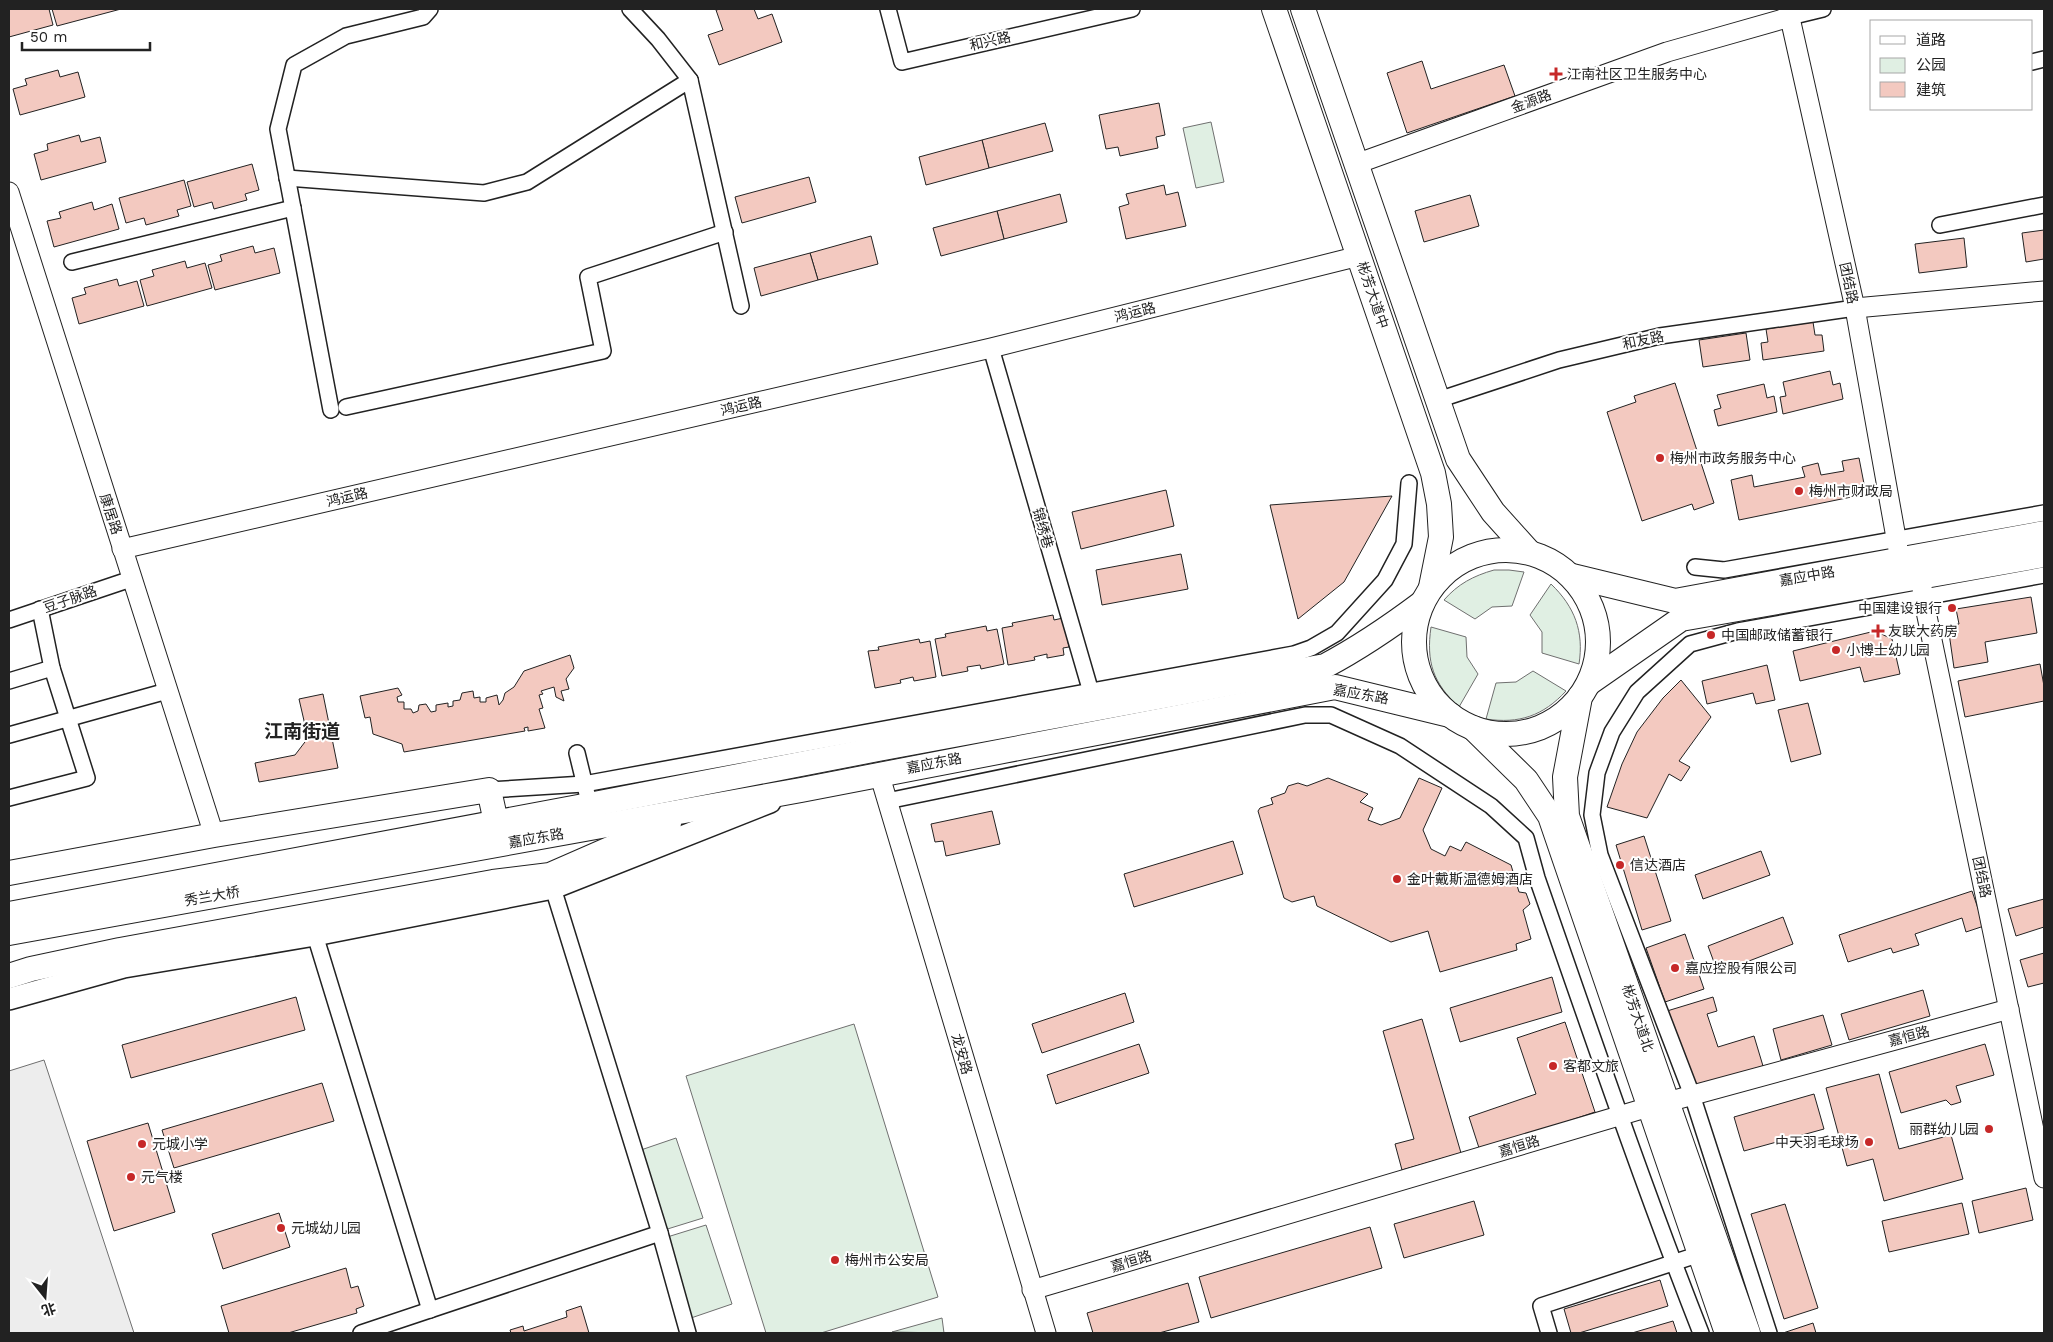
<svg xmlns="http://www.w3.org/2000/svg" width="2053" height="1342" viewBox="0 0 2053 1342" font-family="'Work Sans','Noto Sans SC',sans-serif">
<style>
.green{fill:#e0efe3;stroke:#6f6f6f}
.parking{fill:#ededed;stroke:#6f6f6f}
.building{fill:#f3c9c0;stroke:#222}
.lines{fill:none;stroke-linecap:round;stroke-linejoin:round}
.minor-casing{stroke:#222;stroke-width:18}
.tertiary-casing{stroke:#222;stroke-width:21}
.secondary-casing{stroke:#222;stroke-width:24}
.primary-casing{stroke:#222;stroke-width:26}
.minor{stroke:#fff;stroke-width:15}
.tertiary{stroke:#fff;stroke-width:19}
.secondary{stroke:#fff;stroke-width:21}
.primary{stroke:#fff;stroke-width:24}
.poi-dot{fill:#c62828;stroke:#fff;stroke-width:2}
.labels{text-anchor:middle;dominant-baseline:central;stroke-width:4;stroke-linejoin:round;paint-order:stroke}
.street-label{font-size:14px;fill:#222;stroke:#fff}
.poi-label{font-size:14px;fill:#222;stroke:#fff;text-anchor:start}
.district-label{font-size:19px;font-weight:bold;fill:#222;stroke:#fff}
</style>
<rect width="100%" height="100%" fill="#fff"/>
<g class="green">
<polygon points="1211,122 1224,182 1196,188 1183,128"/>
<path d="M1494,570H1509L1524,572L1512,606L1492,607L1475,619L1444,600C1458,584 1473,576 1494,570Z"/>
<path d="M1551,584C1575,607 1584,632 1579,664L1542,653V632L1530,615Z"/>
<path d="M1431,627L1466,637L1467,657L1478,674L1459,707C1433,683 1426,662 1431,627Z"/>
<path d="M1533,671L1566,691C1543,716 1519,724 1486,719L1496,683L1516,682Z"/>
<polygon points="854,1024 938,1297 821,1333 766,1333 686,1076"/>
<polygon points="676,1138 703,1218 661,1231 635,1152"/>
<polygon points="706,1225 732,1304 691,1318 664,1238"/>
<polygon points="942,1318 944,1333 892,1332"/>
</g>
<polygon class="parking" points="44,1060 134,1333 9,1333 9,1071"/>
<g class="building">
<polygon points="9,9 49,9 53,25 9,37"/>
<polygon points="52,9 121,9 57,26"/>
<polygon points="721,9 754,9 758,19 772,14 782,42 719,65 708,35 723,30 716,10"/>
<polygon points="1422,61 1431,89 1504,65 1515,96 1407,133 1387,73"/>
<polygon points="58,70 60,77 78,72 85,97 20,115 13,89 27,85 25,79"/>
<polygon points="1159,103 1165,135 1156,137 1158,148 1120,156 1118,147 1106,149 1099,115"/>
<polygon points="1045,123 1053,151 989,168 982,140"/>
<polygon points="79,135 81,142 100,137 106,162 41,180 34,154 48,150 47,144"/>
<polygon points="982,140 989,168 926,185 919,157"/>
<polygon points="252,164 259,190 245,194 247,200 214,209 212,202 194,207 187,182"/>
<polygon points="809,177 816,202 742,223 735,197"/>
<polygon points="184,180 191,206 177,210 179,216 146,225 144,218 126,223 119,198"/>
<polygon points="1164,185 1166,195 1178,192 1186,226 1126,239 1119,207 1129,204 1126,194"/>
<polygon points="1060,194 1067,222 1004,239 997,211"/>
<polygon points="1470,195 1479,226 1424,242 1415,211"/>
<polygon points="92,202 94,210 112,204 119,229 54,247 47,221 61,218 59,212"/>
<polygon points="997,211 1004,239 941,256 933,228"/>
<polygon points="2044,230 2044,259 2026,262 2022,233"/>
<polygon points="871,236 878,264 818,280 810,253"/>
<polygon points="1964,238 1967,267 1919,273 1915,244"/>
<polygon points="253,246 255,253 274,248 280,273 215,290 208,265 222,261 220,255"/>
<polygon points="810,253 818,280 761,296 754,268"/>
<polygon points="185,261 187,268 205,263 212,288 147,306 140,280 154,276 152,270"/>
<polygon points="117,279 119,286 137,281 144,306 79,324 72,298 86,294 84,288"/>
<polygon points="1813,322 1815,335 1822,335 1824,351 1763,360 1761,343 1768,342 1766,329"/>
<polygon points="1746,333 1750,360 1703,367 1699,340"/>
<polygon points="1830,371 1833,385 1840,383 1843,399 1783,414 1780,397 1786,396 1783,382"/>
<polygon points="1675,383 1714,503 1694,510 1692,504 1642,521 1607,412 1636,402 1634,396"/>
<polygon points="1764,384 1767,398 1774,396 1777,412 1718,426 1714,410 1721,408 1717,395"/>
<polygon points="1859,458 1866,494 1739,520 1731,480 1752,475 1754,487 1805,477 1802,467 1818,463 1821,475 1844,471 1842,461"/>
<polygon points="1166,490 1174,526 1081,549 1072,512"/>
<polygon points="1392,496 1344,582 1298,619 1270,505"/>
<polygon points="1181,554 1188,589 1102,605 1096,570"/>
<polygon points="2031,597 2037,633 1985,642 1988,662 1954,668 1948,626 1959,624 1956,609"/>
<polygon points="1053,615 1054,620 1063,618 1069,647 1063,648 1064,655 1047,658 1047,654 1034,657 1035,660 1008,665 1002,628 1013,626 1012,623"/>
<polygon points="986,626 987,631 997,629 1004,664 981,669 980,665 967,667 968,671 942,676 935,639 946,637 945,634"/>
<polygon points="1875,631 1892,639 1900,674 1864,682 1860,667 1800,681 1793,651"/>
<polygon points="919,639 920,643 930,641 936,677 914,681 913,677 900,680 901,683 875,688 868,651 879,650 878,647"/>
<polygon points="570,655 574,668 566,679 569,689 561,691 564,701 556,697 554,687 541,691 543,694 539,695 543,708 539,709 545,728 528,731 528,727 524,728 525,731 404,752 402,744 373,734 370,717 365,718 360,696 398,688 402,695 397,697 398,702 404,702 404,709 411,709 413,713 418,711 419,705 426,704 431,712 436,711 436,705 448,703 448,707 453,706 453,701 460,700 462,693 473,691 474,698 480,697 480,702 486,702 486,698 497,695 499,705 503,700 505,693 514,687 524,671"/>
<polygon points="2040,664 2044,686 2044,701 1965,717 1958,681"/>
<polygon points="1767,665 1775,700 1756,704 1753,693 1707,704 1702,681"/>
<polygon points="1681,680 1711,717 1679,761 1690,767 1681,781 1669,774 1647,818 1607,807 1622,764 1637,732 1663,698"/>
<polygon points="323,694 338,768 259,782 255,763 295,755 308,738 299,699"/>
<polygon points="1808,703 1821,754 1791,762 1778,710"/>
<polygon points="1328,778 1368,794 1360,802 1373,808 1368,820 1381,825 1400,818 1419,778 1442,788 1423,830 1431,849 1445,856 1450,846 1461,851 1466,842 1511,865 1519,892 1526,893 1530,904 1523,910 1531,939 1516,944 1517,950 1440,972 1428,931 1391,942 1317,906 1314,896 1292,902 1284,898 1258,811 1260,808 1273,804 1271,798 1285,793 1288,786 1298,783 1307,786"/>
<polygon points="992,811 1000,844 946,856 943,841 935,842 931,824"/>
<polygon points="1644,836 1671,921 1642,930 1616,845"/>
<polygon points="1233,841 1243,874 1134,907 1124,874"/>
<polygon points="1761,851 1770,875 1703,899 1695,875"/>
<polygon points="1972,891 1984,926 1966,932 1962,918 1915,934 1919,945 1893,953 1891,948 1848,962 1839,935"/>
<polygon points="2044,899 2044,927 2016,936 2008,909"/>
<polygon points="1783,917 1793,944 1718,973 1708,946"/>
<polygon points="1685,934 1704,989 1665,1002 1646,948"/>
<polygon points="2044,953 2044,983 2028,987 2020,960"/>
<polygon points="1552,977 1562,1012 1460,1042 1450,1008"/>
<polygon points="1923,990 1930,1016 1849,1040 1841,1014"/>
<polygon points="1125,993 1134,1022 1042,1053 1032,1024"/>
<polygon points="296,997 305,1030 131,1078 122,1045"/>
<polygon points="1713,997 1717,1011 1707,1014 1718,1047 1754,1036 1763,1066 1691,1088 1667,1011"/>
<polygon points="1823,1015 1832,1045 1781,1060 1773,1029"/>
<polygon points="1422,1019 1461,1153 1402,1170 1395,1144 1414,1139 1383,1031"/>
<polygon points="1565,1022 1595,1112 1480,1151 1469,1117 1536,1094 1517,1038"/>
<polygon points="1139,1044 1149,1073 1056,1104 1047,1075"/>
<polygon points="1985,1044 1994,1075 1956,1086 1961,1102 1951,1105 1946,1100 1901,1113 1889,1072"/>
<polygon points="1879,1074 1899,1149 1951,1135 1963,1179 1884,1201 1873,1159 1847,1166 1826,1088"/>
<polygon points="322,1083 334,1121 174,1168 162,1130"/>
<polygon points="1814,1094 1824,1129 1744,1151 1734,1117"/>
<polygon points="148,1123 175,1212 114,1231 87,1141"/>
<polygon points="2026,1188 2033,1220 1979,1233 1972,1201"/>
<polygon points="1474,1201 1484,1235 1404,1258 1394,1224"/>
<polygon points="1962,1203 1969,1234 1889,1252 1882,1221"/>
<polygon points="1785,1204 1818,1308 1784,1319 1751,1214"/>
<polygon points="279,1213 290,1247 223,1269 212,1234"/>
<polygon points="1370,1227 1382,1268 1211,1318 1199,1277"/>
<polygon points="346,1268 351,1288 358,1286 364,1306 356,1309 357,1313 288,1333 229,1333 221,1306"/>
<polygon points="1660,1280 1668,1306 1579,1333 1571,1333 1564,1309"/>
<polygon points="1188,1283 1199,1322 1159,1333 1093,1333 1087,1313"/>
<polygon points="581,1306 589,1333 511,1333 510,1330 523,1326 524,1331 567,1317 566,1311"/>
<polygon points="1673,1321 1677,1333 1632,1333"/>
<polygon points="1813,1323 1816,1333 1783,1333"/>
</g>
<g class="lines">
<g class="minor-casing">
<g id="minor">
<polyline points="630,9 658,39 690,80 741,306"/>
<polyline points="888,9 902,62 1132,9"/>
<polyline points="1790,17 1823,9"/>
<polyline points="2032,62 2044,59"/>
<polyline points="287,178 484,193 527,182 690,80"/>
<polyline points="1940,225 2044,205"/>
<polyline points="72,262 293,208"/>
<polyline points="991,348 1093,699"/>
<polyline points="1438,400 1559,360 1660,336 1855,308"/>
<polyline points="346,407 603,351 588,277 725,232"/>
<polyline points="331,410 278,129 294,65 346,36 423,17 430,9"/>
<polyline points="1695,567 1724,570 2044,513"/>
<polyline points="9,620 131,579"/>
<polyline points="9,681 52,668"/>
<polyline points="9,735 167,691"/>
<polyline points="577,753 587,794"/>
<polyline points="489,790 584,784 1294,654 1311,648 1337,633 1385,580 1404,544 1409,483"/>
<polyline points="9,798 87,778 52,668 40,609"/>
<path d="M887,801L1305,715H1331L1400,746L1491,806L1526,838L1537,878C1590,1030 1642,1183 1701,1333"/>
<polyline points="553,888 660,1233 688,1333"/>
<polyline points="315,935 430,1310"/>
<polyline points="361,1333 660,1233"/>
<polyline points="1549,1333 1541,1306 1700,1254"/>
<polyline points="1769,1333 1692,1095 1600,855 1592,815 1597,773 1612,732 1637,692 1690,644 1738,631 2044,575"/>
</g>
</g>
<g class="tertiary-casing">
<g id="tertiary">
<polyline points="1788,9 1855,308 1900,560"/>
<polyline points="1356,164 1667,52 1790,17"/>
<polyline points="9,192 214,835"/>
<polyline points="1855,308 2044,291"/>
<polyline points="122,549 991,348 1359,256"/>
<polyline points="1921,577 1923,597 2044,1178"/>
<polyline points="879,773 1046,1333"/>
<polyline points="1032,1290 1649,1107 2009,1009"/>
</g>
</g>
<g class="secondary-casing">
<polyline id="secondary" points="9,999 124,967 315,935 553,888 770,802"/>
</g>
<g class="primary-casing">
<g id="primary">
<polyline points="1274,9 1433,473 1439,504 1441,537 1431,587"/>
<polyline points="1303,9 1458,459 1493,512 1529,552"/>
<circle cx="1506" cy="642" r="92"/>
<polyline points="1572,576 1675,601 2044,533"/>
<polyline points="1589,683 1681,619 2044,555"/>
<polyline points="1580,697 1565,777 1567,816 1748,1333"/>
<polyline points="1473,728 1526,780 1550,816 1727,1333"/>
<polyline points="9,873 214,835 489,790 496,822"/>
<path d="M9,914L589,805L878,749L1325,666C1359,648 1390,627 1422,603"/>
<polyline points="9,933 801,790 1335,687 1450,715"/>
<polyline points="9,976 31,969 120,950 493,882 550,875 669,823"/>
</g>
</g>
<use href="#minor" class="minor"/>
<use href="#tertiary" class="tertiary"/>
<use href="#secondary" class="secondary"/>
<use href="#primary" class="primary"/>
</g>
<g class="poi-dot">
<path d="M1553.5 66.5h5v5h5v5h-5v5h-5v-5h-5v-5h5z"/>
<circle cx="1660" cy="458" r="5"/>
<circle cx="1799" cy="491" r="5"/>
<circle cx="1952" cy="608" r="5"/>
<path d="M1875.5 623.5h5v5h5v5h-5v5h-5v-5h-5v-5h5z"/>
<circle cx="1711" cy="635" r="5"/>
<circle cx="1836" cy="650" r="5"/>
<circle cx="1620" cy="865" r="5"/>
<circle cx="1397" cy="879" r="5"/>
<circle cx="1675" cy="968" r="5"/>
<circle cx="1553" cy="1066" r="5"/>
<circle cx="1989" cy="1129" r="5"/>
<circle cx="1869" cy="1142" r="5"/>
<circle cx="142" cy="1144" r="5"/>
<circle cx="131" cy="1177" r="5"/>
<circle cx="281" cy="1228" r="5"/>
<circle cx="835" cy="1260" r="5"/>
</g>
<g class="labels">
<g class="street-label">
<text transform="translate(990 41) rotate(-13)">和兴路</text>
<text transform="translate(1531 101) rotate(-20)">金源路</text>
<text transform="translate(1849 283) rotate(78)">团结路</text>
<text transform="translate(1373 295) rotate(71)">彬芳大道中</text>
<text transform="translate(1135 312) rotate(-14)">鸿运路</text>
<text transform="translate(1643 340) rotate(-12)">和友路</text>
<text transform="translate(741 406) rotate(-13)">鸿运路</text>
<text transform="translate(347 497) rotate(-13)">鸿运路</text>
<text transform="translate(111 514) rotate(72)">康居路</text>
<text transform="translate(1043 528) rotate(74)">锦绣巷</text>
<text transform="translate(1807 576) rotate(-10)">嘉应中路</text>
<text transform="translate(70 599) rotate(-19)">豆子脉路</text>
<text transform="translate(1361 694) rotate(10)">嘉应东路</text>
<text transform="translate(934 763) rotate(-11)">嘉应东路</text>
<text transform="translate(536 838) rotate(-10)">嘉应东路</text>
<text transform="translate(1982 877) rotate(78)">团结路</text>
<text transform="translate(212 896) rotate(-10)">秀兰大桥</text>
<text transform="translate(1638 1018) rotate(71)">彬芳大道北</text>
<text transform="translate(1909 1036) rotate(-15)">嘉恒路</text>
<text transform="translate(962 1054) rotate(74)">龙安路</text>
<text transform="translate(1519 1146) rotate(-17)">嘉恒路</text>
<text transform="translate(1131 1261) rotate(-17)">嘉恒路</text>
</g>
<g class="poi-label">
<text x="1567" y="74">江南社区卫生服务中心</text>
<text x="1670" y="458">梅州市政务服务中心</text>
<text x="1809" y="491">梅州市财政局</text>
<text x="1942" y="608" text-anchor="end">中国建设银行</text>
<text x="1888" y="631">友联大药房</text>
<text x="1721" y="635">中国邮政储蓄银行</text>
<text x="1846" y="650">小博士幼儿园</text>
<text x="1630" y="865">信达酒店</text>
<text x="1407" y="879">金叶戴斯温德姆酒店</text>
<text x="1685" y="968">嘉应控股有限公司</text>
<text x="1563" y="1066">客都文旅</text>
<text x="1979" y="1129" text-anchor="end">丽群幼儿园</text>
<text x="1859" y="1142" text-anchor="end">中天羽毛球场</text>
<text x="152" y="1144">元城小学</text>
<text x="141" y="1177">元气楼</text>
<text x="291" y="1228">元城幼儿园</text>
<text x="845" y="1260">梅州市公安局</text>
</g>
<g class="district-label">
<text x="302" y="731">江南街道</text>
</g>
</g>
<rect width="2053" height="1342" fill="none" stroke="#222222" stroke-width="20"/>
<rect x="1870" y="20" width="162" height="90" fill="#ffffff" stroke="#a7a7a7"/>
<rect x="1880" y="36" width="25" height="8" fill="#ffffff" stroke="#a7a7a7"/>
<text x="1916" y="45" font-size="15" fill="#222222">道路</text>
<rect x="1880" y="58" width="25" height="15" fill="#e0efe3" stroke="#a7a7a7"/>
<text x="1916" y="70" font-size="15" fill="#222222">公园</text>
<rect x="1880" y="82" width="25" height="15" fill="#f3c9c0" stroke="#a7a7a7"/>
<text x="1916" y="95" font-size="15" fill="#222222">建筑</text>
<g transform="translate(45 1297) rotate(163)" stroke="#ffffff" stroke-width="4" paint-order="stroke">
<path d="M0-4L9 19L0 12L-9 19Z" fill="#222222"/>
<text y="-8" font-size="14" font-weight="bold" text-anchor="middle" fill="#222222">北</text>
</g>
<path d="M22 42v8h128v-8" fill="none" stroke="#222222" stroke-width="2.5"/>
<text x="30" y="42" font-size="15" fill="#222222" stroke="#ffffff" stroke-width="4" paint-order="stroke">50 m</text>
</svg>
